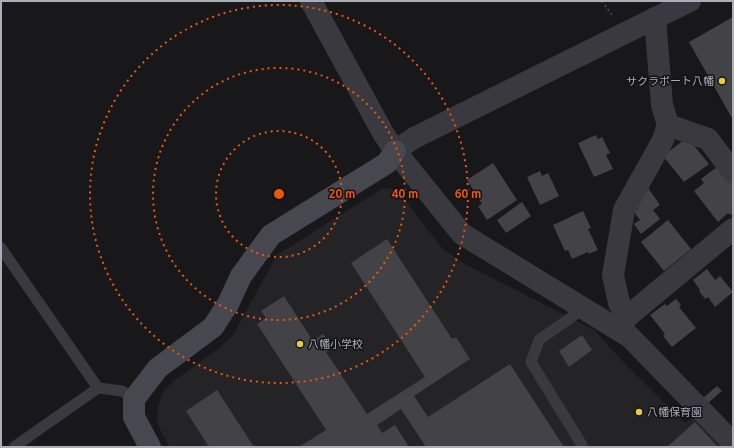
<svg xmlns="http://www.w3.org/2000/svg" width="734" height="448" viewBox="0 0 734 448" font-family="Ubuntu,'Noto Sans JP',sans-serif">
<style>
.built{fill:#242427}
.building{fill:#424247}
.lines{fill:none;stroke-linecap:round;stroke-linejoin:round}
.path{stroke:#3f4046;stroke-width:2.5;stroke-dasharray:2 3;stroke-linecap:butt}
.lane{stroke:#39393f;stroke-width:11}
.street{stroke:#39393f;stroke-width:22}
.secondary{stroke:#47484f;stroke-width:22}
.ring{fill:none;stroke:#e8590c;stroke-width:2;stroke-dasharray:2 4}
.poi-dot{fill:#e8c942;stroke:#131315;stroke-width:1.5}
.labels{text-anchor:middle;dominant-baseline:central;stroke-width:3;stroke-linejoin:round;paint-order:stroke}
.poi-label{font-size:11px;fill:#abadb9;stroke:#131315;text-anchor:start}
.centre{fill:#e8590c;stroke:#131315;stroke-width:2}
.ring-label{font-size:12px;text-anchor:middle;font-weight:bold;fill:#e8590c;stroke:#131315;stroke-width:3;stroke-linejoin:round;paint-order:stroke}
</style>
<rect width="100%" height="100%" fill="#18181a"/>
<polygon class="built" points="383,188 397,190 443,249 463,263 594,330 629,368 685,423 693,417 722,447 170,447 163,436 157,422 158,407 163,392 175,380 219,348 233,335 277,255"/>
<g class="building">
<polygon points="733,17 733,120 689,42"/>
<polygon points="596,135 598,139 602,137 610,153 606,155 613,169 594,177 578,143"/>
<polygon points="684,140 691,142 709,164 684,182 663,156"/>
<polygon points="493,163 517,200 487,220 478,206 482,204 467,180"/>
<polygon points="721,164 733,180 733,213 730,215 728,213 718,222 694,191 704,183 701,179"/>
<polygon points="540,171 542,176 548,173 559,196 540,205 527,177"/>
<polygon points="648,188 660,205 653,210 660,219 641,234 634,224 640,220 634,212 638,209 636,206"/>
<polygon points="522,202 531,216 506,233 497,220"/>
<polygon points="583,211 591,228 588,229 598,250 589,254 588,252 572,259 568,250 565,251 553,225"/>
<polygon points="668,220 691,249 664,271 641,242"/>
<polygon points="387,239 452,339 456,337 470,359 414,396 428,417 510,364 564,447 426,447 401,409 377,425 382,433 395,425 409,447 299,447 326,430 257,324 266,318 261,311 284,296 313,341 323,334 332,348 326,352 367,414 425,377 351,263"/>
<polygon points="707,269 715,280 720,276 733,292 715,307 708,297 705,299 699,291 700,290 693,280"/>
<polygon points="676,299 681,305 679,307 696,328 672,347 663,336 665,334 650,315 665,304 667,306"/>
<polygon points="582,335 592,350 569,367 559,351"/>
<polygon points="717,386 722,391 708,403 703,398"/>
<polygon points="217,390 254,447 209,447 186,411"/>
<polygon points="695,422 718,447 667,447"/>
</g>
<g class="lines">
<polyline class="path" points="602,1 612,15"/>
<g class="lane">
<polyline points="1,248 98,388 14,447"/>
<polyline points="98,388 122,391 134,399"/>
<polyline points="581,447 582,445 531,362 539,340 583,309"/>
</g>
<g class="street">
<polyline points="311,1 383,133 395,151 462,234 630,337 733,443"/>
<polyline points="668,125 708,139 733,172"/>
<polyline points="395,151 414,138 625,33 690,1"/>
<polyline points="627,317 733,229"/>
<polyline points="620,331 627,317 619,303 613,275 624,210 663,140 668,125 662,105 655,18"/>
</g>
<polyline class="secondary" points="150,447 134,417 134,399 158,368 213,327 228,304 241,276 271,235 387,163 395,151"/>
</g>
<g class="ring">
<circle cx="279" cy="194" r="63"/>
<circle cx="279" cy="194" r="126"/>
<circle cx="279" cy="194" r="189"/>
</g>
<g class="poi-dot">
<circle cx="722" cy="81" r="4"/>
<circle cx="300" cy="344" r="4"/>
<circle cx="639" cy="412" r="4"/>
</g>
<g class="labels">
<g class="poi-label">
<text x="714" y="81" text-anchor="end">サクラポート八幡</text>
<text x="308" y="344">八幡小学校</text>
<text x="647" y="412">八幡保育園</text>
</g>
</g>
<circle cx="279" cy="194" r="6" class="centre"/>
<g class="ring-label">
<text x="342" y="198">20 m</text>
<text x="405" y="198">40 m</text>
<text x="468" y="198">60 m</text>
</g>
<rect width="734" height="448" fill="none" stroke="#abadb9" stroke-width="4"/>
</svg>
